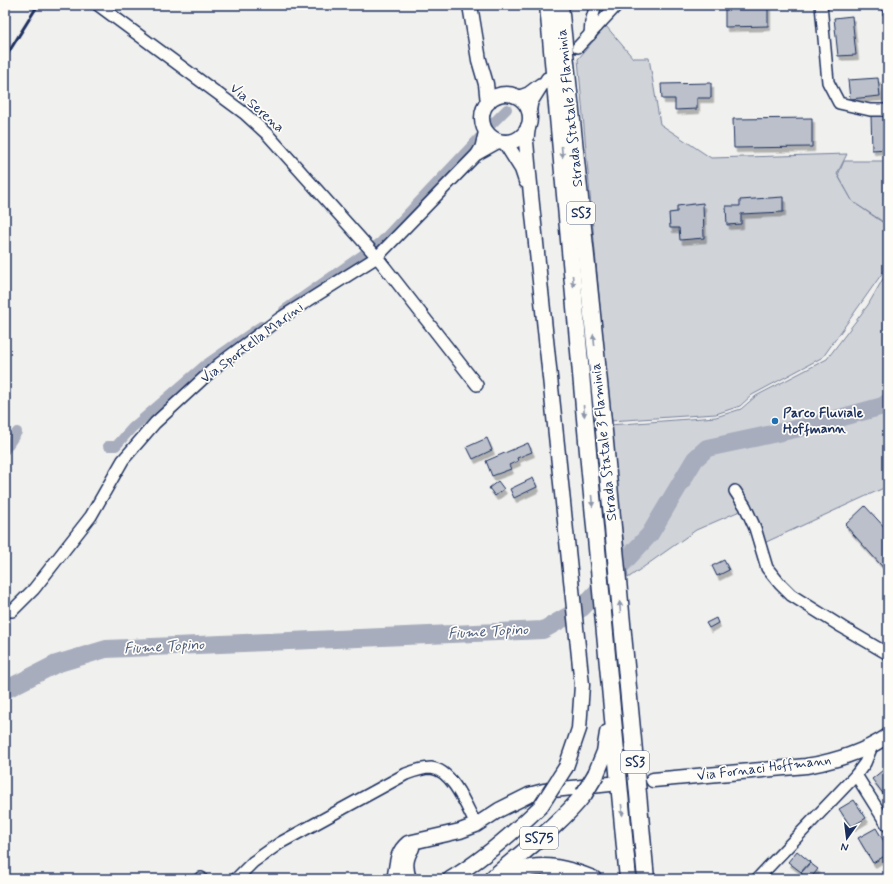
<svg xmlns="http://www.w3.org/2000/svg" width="893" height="884" viewBox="0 0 893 884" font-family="Mynerve,sans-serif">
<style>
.green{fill:#d0d3d8;stroke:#76819b}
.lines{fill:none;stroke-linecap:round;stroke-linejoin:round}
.canal{stroke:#a7adbd;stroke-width:10}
.river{stroke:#a7adbd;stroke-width:18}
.building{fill:#bbc0ca;stroke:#1b2f5e;filter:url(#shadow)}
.minor-casing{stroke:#1b2f5e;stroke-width:14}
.major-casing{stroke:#1b2f5e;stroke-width:17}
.highway-casing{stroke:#1b2f5e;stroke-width:19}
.minor{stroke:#fdfcf7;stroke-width:11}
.major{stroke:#fdfcf7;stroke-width:14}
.highway{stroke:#fdfcf7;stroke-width:16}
.rail{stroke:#1b2f5e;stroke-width:3}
.major-bridge-casing{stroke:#1b2f5e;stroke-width:17;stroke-linecap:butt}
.highway-bridge-casing{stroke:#1b2f5e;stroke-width:19;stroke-linecap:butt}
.major-bridge{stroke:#fdfcf7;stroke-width:14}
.highway-bridge{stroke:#fdfcf7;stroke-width:16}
.oneway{fill:#8c96aa}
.poi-dot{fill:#1f6fb2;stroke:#fdfcf7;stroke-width:1.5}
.labels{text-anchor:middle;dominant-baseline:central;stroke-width:3.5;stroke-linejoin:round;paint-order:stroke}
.shield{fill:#fdfcf7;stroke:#5f6c8c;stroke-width:1}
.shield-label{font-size:13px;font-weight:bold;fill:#1b2f5e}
.street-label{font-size:14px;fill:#1b2f5e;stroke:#fdfcf7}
.poi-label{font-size:14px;font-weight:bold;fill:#1b2f5e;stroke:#fdfcf7;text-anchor:start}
.water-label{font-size:15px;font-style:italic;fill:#4c5b7f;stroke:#fdfcf7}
</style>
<defs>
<filter id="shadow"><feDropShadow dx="2.5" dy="4.5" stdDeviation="0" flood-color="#0004"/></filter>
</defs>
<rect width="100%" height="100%" fill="#f0f0ee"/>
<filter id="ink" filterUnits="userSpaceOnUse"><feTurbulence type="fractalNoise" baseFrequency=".025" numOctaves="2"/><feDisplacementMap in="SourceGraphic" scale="8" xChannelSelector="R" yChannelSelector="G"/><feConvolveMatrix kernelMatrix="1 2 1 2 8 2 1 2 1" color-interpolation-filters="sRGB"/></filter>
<g filter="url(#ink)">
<g class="green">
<polygon points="606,26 633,58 649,58 660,124 711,158 847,154 837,174 853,202 888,226 888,265 823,357 752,395 740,406 716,414 610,421 578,59"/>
<polygon points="844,161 888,161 888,225 853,202 838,175"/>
<polygon points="888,270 888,486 764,543 749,507 696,530 628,578 609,425 716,417 741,409 756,396 827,359 868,305"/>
</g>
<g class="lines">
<g class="canal">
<polyline points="490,126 507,109"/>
<polyline points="284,310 381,242 480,137"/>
<polyline points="108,446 116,446 132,428 205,365 261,326"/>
<polyline points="5,450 17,432"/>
</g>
<polyline class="river" points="5,690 56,664 106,649 543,630 582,608 650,534 695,459 707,448 814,425 883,406 888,402"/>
</g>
<g class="building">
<polygon points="882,5 888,5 888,14 883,15"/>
<polygon points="768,6 768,26 725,27 725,7"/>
<polygon points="852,16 856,55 838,56 834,18"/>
<polygon points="878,78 880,96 850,99 848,80"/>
<polygon points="711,83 711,98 697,98 697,109 675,110 675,99 662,99 661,84"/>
<polygon points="888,115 888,149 872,150 871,116"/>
<polygon points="812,118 812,147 734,148 733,119"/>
<polygon points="783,197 783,212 741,214 741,224 727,225 726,206 740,206 740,200"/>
<polygon points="703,203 704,238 680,240 679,228 670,228 669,213 677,212 677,206"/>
<polygon points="487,438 492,450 473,459 467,447"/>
<polygon points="528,443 532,452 517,458 518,461 509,465 511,469 492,476 486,461"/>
<polygon points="533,478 537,487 514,498 510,489"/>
<polygon points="498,481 504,489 495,496 489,488"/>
<polygon points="865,506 888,531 888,573 845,525"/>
<polygon points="724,560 729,570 717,576 712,566"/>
<polygon points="716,618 718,623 709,628 706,623"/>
<polygon points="888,766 888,800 872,779"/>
<polygon points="854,800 866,818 851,827 839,809"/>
<polygon points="876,828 888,848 888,854 873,863 858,838"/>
<polygon points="797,851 810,862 801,872 788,862"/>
<polygon points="810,863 818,869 810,879 808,879 801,873"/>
</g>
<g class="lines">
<g class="minor-casing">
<g id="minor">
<polyline points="98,5 244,113 268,135 377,257 477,385"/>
<polyline points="821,5 828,82 839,103 870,110 888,110"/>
<polyline points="590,35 591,22 596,5"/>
<polyline points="578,47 617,5"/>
<polyline points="517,97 528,93 540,84"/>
<polyline points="530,113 532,102 547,78"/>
<polyline points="477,154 481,147 485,130"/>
<polyline points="735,491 745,506 755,528 767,568 780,584 791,595 842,627 888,654"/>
<polyline points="5,611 12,611 34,589 91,516 123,460 155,423 219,364 279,319 377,257 476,155 501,141"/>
<polyline points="856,775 888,826"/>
<polyline points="199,879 201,878"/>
<path d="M236,879L253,862L280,843L406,774C414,771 422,768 431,768C453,770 467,808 476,825"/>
<polyline points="757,879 856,775 865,763 872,746"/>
</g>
</g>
<g class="major-casing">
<g id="major">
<polyline points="470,5 479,60 486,84 488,103"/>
<circle cx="506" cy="118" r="24"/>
<polyline points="528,127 526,142 531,195 582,685 579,729 566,767"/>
<polyline points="505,142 522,169 526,181"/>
<path d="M653,780L806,766C836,761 862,753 888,736"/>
<path d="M394,879C398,864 395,854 408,843L460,831L476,825L499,810L529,795L544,791L610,784"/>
<path d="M409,879C405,867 405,859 412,848"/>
<path d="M450,879C483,859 513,833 541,806"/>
</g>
</g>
<g class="highway-casing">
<g id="highway">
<polyline points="548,5 589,463 628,879"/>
<polyline points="560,5 603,421 646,879"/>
<polyline points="596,774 605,752 608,733"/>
<path d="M492,879C522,852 559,826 584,794"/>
<path d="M499,879C506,876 513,873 520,871C544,862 570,870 593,879"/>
</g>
</g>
<use href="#minor" class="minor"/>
<use href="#major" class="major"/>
<use href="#highway" class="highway"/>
<polyline class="rail" points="5,58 38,5"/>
<g class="major-bridge-casing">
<polyline id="major-bridge" points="541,806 566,767"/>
</g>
<g class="highway-bridge-casing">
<polyline id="highway-bridge" points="584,794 596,774"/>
</g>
<use href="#major-bridge" class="major-bridge"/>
<use href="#highway-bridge" class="highway-bridge"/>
</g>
<defs><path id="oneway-solid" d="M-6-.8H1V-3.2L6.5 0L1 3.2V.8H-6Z"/></defs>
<g class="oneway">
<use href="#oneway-solid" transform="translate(562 152) rotate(85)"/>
<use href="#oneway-solid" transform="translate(573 281) rotate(85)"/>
<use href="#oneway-solid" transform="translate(594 340) rotate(-96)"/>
<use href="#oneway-solid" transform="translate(584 411) rotate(85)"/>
<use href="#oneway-solid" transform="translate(592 501) rotate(85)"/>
<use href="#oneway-solid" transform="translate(620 607) rotate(-95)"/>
<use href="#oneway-solid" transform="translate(622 810) rotate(84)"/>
</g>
</g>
<circle class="poi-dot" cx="775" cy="421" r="4"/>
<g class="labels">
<g class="shield">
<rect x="567" y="202" width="28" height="22" rx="3"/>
<rect x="621" y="751" width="28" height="22" rx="3"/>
<rect x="520" y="827" width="38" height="22" rx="3"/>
</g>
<g class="shield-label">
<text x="581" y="213">SS3</text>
<text x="635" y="762">SS3</text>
<text x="539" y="838">SS75</text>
</g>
<g class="street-label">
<text transform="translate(257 108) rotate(41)">Via Serena</text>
<text transform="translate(570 108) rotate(-96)">Strada Statale 3 Flaminia</text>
<text transform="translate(252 343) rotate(-37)">Via Sportella Marini</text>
<text transform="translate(604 442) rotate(-96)">Strada Statale 3 Flaminia</text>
<text transform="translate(764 768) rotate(-7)">Via Fornaci Hoffmann</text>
</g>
<g class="poi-label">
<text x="783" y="413">Parco Fluviale<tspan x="783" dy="16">Hoffmann</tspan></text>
</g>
<g class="water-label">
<text transform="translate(488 632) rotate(-3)">Fiume Topino</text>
<text transform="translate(164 647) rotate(-3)">Fiume Topino</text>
</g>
</g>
<rect width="893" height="884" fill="none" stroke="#fdfcf7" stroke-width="20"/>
<rect x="10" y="10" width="873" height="864" fill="none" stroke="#1b2f5e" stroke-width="1.5" filter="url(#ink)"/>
<g transform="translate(847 838) rotate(194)" stroke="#fdfcf7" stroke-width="3" paint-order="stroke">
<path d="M0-3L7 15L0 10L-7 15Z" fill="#1b2f5e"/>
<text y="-6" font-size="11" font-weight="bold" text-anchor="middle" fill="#1b2f5e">N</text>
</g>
</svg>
